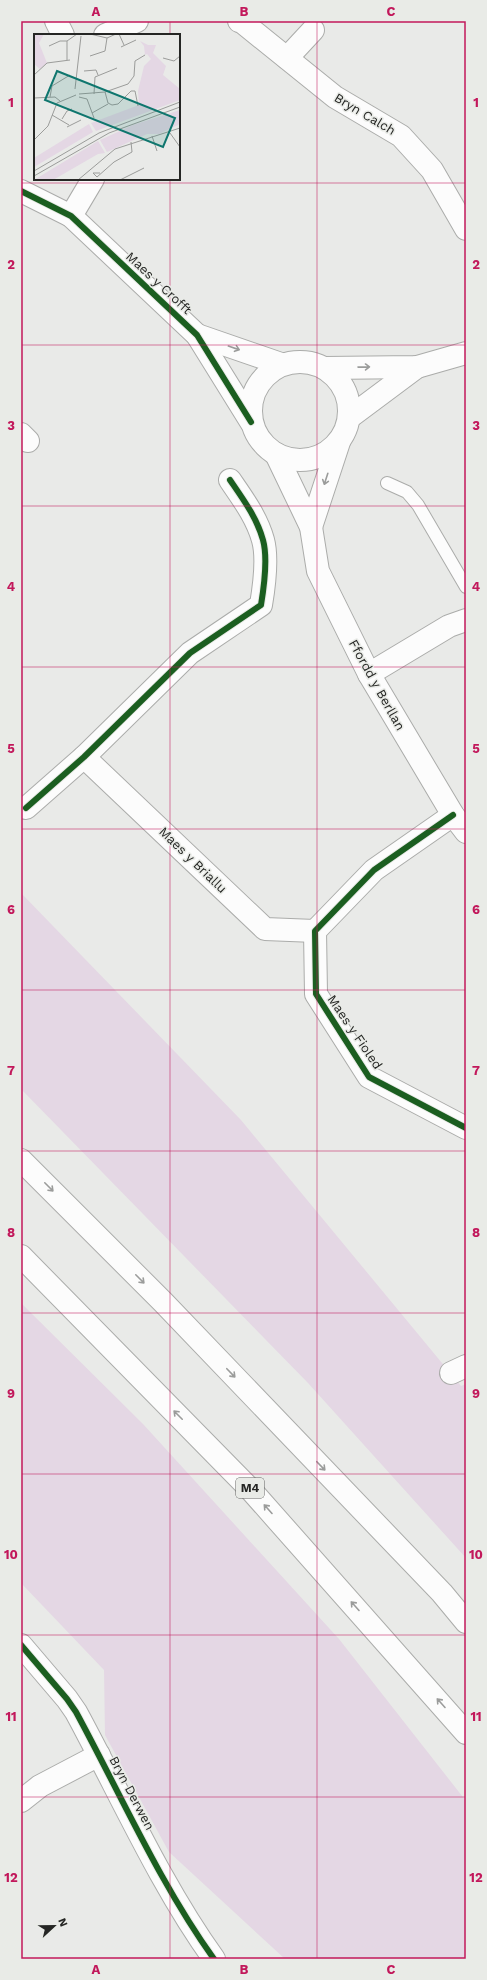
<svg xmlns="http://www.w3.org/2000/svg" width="487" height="1980" viewBox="0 0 487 1980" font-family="'Work Sans',sans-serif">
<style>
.green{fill:#e4d7e4}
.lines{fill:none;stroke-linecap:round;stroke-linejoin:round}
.lane-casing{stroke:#abacaa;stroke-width:14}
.street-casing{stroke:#abacaa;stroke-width:24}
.highway-casing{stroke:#abacaa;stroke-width:24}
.lane{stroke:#fcfcfc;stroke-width:12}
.street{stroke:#fcfcfc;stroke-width:22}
.highway{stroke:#fcfcfc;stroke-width:22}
.cycleway-casing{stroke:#e9ebe7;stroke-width:8}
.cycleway{stroke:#1b5e20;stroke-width:6}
.oneway{stroke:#9b9c9b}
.grid{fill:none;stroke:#c2185b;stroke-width:1;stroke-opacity:0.55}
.labels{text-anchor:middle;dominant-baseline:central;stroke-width:3;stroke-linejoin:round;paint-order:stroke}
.shield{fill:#e9ebe7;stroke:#60615e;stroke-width:1}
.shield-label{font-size:12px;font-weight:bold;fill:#252624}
.street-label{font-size:13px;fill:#252624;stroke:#e9ebe7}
.inset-road{fill:none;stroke:#9b9c9a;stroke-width:1}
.view{fill:#0f766e;fill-opacity:0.15;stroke:#0f766e;stroke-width:2}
.inset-edge{fill:none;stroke:#252624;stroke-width:2}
.neatline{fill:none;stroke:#c2185b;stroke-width:1.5}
.grid-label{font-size:13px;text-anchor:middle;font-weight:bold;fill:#c2185b}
</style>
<rect width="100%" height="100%" fill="#e9eae8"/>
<g class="green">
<polygon points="21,893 241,1120 461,1386 466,1384 466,1558 308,1383 21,1089"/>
<polygon points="21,1303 143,1424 339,1639 466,1801 466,1959 285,1959 169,1852 105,1735 104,1670 21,1583"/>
</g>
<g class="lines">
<g class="lane-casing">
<polyline id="lane" points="387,483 407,492 418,505 466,587"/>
</g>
<g class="street-casing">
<g id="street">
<polyline points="56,21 63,35"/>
<polyline points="239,21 242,22 335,97 401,136 432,170 466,229"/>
<polyline points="105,35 137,21"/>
<polyline points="287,58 313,30"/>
<polyline points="21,191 71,216 197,335 251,422"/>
<polyline points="71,216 93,179"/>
<polyline points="197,335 281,364"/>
<circle cx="300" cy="411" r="49"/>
<polyline points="325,368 417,367 466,353"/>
<polyline points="350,417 417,367"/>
<polyline points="21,434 28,441"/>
<polyline points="276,454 311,527 318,571 369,674 453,815 466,832"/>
<polyline points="311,527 339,442"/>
<polyline points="369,674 449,626 466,620"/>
<polyline points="84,757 265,929 315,931"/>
<path d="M26,808L84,757L190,653L261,605C264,587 268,558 263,540C257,518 243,499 230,480"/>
<polyline points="453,815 374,870 315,931 316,994 369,1077 466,1128"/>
<polyline points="451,1373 466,1366"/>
<path d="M21,1645L67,1699L76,1712C120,1793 160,1884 214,1959"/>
<polyline points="21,1801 40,1786 99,1755"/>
</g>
</g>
<g class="highway-casing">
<g id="highway">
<polyline points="21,1160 163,1302 442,1593 466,1622"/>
<polyline points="21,1256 250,1489 466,1733"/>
</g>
</g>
<use href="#lane" class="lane"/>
<use href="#street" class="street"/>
<use href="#highway" class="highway"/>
<g class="cycleway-casing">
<g id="cycleway">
<polyline points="21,191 71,216 197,335 251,422"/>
<path d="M26,808L84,757L190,653L261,605C264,587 268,558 263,540C257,518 243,499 230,480"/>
<polyline points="453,815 374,870 315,931 316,994 369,1077 466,1128"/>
<path d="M21,1645L67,1699L76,1712C120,1793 160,1884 214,1959"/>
</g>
</g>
<use href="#cycleway" class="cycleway"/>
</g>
<defs><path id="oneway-shaft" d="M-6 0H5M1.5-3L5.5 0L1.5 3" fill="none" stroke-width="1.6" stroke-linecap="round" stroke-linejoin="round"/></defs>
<g class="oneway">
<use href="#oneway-shaft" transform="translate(234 348) rotate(19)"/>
<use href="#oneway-shaft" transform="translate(364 367) rotate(-1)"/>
<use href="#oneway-shaft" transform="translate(326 479) rotate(108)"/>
<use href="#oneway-shaft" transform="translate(49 1187) rotate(45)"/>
<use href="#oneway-shaft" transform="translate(140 1279) rotate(45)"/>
<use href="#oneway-shaft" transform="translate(231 1373) rotate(46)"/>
<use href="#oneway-shaft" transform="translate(178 1415) rotate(-135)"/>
<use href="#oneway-shaft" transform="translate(321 1466) rotate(46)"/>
<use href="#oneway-shaft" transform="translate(268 1509) rotate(-132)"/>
<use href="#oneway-shaft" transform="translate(355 1606) rotate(-132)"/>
<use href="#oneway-shaft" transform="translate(441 1703) rotate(-132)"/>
</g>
<path class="grid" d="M170,21V35M317,21V1959M170,179V1959M21,183H466M21,345H466M21,506H466M21,667H466M21,829H466M21,990H466M21,1151H466M21,1313H466M21,1474H466M21,1635H466M21,1797H466"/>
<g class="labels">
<rect class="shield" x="236" y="1478" width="28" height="20" rx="3"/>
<g class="shield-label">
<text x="250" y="1488">M4</text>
</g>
<g class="street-label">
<text transform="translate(365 114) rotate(31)">Bryn Calch</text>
<text transform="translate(159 283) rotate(43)">Maes y Crofft</text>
<text transform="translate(377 685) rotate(61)">Ffordd y Berllan</text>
<text transform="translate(193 860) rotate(44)">Maes y Briallu</text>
<text transform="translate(355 1032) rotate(56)">Maes y Fioled</text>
<text transform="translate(132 1793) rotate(62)">Bryn Derwen</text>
</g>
</g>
<g transform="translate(34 34)">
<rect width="146" height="146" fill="#e9eae8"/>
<path d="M0,0H10L5,9L13,29L6,35L0,30ZM106,7L114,11H122L119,19L132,32L129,41L146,55V66L62,97L57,89L105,71L104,57L110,32L117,25L113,20L111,21L110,12ZM146,76V90L125,100H113L73,118L66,106L99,91ZM55,90L59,98L0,133V124ZM64,107L71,119L64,120L19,146H0Z" fill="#e4d7e4"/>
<path class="inset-road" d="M56,0L73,4L82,0M85,0L90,11M15,12L26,7H33M87,13L102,6M56,22L71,17L73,4M129,24L140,27L146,22M33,26V7L43,0M50,37L62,36L64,41M0,41L13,29L36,26M41,55L47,2M71,58L74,69L78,71L84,70L97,57H101L104,72M45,60L71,58L94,50L100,42L101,27L111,21M60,60L61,43L83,34M16,63L18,52L36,41M45,63L53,65L60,84M0,64L21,63L26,67M58,79L74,70M18,81L35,91M28,85L33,77L38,75M33,93L47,86M136,99L146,113M118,102L123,117M1,105L14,92L23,69L42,61M0,137L65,99L146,68M66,139H59L63,143L80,128L98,118L97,108M0,142L75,99L146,73M44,146L81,115L146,94M86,146L110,134"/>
<path class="view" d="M23,37L141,84L129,113L11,66Z"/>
<rect width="146" height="146" class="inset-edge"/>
</g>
<rect width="487" height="1980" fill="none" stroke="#e9ebe7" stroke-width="44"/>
<g transform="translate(54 1926) rotate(68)" stroke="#e9ebe7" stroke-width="3" paint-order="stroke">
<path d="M0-3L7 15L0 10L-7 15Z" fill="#252624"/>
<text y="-6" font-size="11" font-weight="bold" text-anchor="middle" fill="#252624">N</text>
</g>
<rect x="22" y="22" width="443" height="1936" class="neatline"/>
<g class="grid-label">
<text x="96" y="16">A</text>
<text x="244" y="16">B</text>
<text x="391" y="16">C</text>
<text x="11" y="107">1</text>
<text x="476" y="107">1</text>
<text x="11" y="269">2</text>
<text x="476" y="269">2</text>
<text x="11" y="430">3</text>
<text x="476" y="430">3</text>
<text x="11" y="591">4</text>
<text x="476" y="591">4</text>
<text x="11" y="753">5</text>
<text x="476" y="753">5</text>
<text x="11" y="914">6</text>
<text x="476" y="914">6</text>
<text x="11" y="1075">7</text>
<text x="476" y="1075">7</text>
<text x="11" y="1237">8</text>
<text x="476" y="1237">8</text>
<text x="11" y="1398">9</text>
<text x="476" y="1398">9</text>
<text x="11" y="1559">10</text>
<text x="476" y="1559">10</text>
<text x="11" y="1721">11</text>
<text x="476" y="1721">11</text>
<text x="11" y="1882">12</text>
<text x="476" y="1882">12</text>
<text x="96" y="1974">A</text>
<text x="244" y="1974">B</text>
<text x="391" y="1974">C</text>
</g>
</svg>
